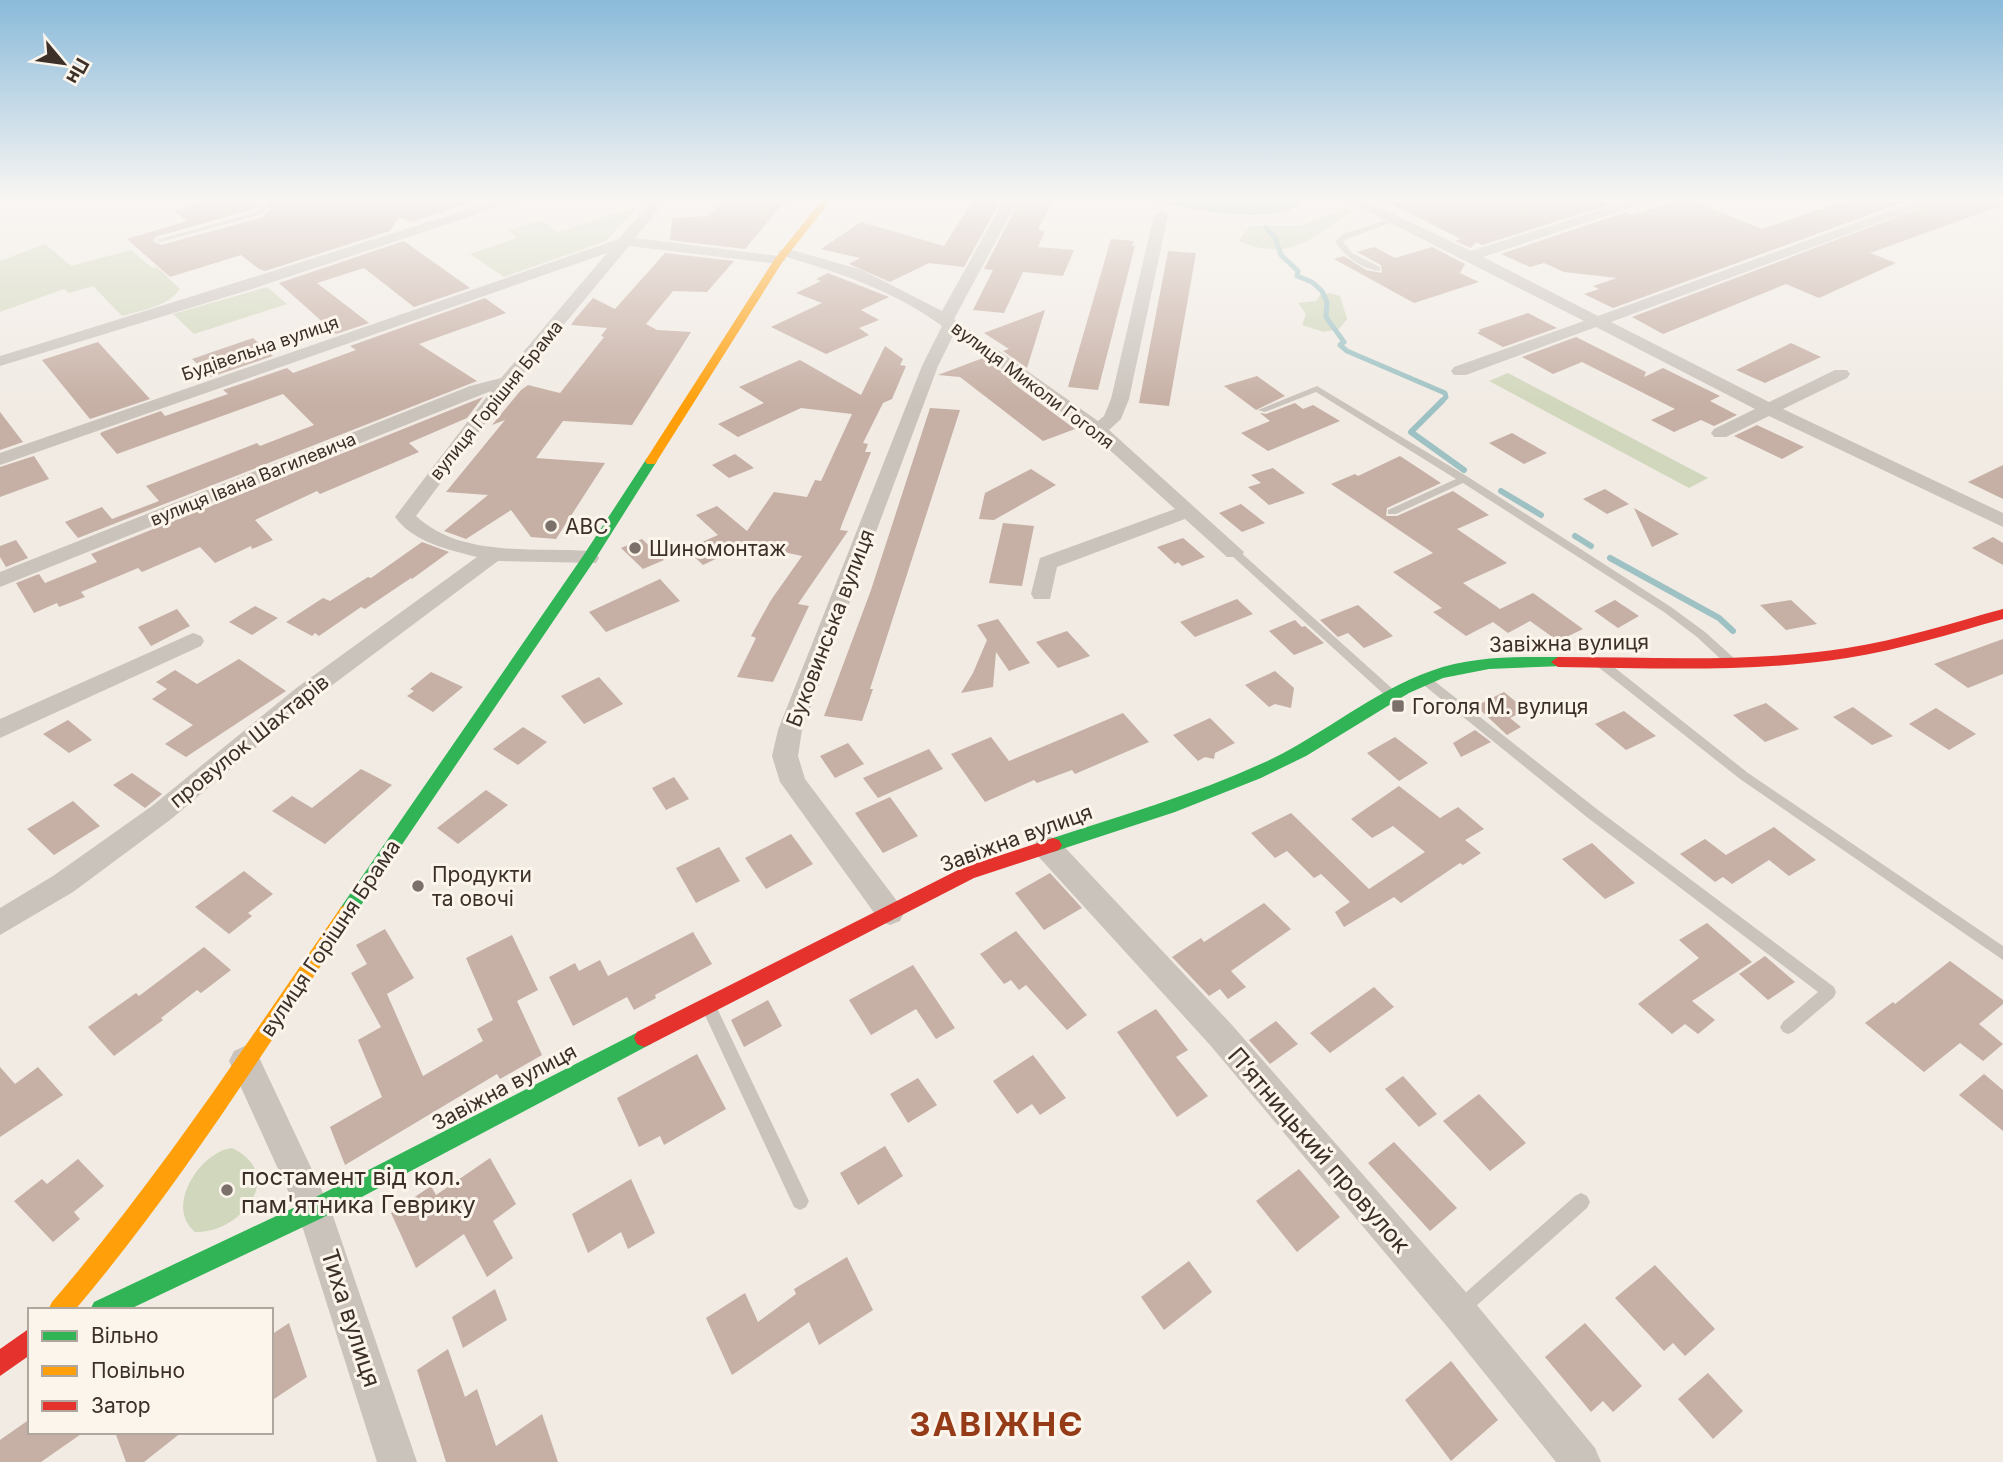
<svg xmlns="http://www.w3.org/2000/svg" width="2003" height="1462" viewBox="0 0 2003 1462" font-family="Inter,sans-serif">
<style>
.green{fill:#d1d7bc}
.water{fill:#9ec2c4}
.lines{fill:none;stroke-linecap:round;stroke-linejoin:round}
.stream-far1{stroke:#9ec2c4;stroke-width:5}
.stream{stroke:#9ec2c4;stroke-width:6}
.building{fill:#c6afa4}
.lane{fill:#cac3bc;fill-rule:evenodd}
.street{fill:#cac3bc;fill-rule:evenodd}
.fast{fill:#30b455;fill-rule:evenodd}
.slow{fill:#ff9f0a;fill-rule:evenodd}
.jam{fill:#e5322d;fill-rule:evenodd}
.poi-dot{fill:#7b716a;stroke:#fcf5ec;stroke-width:2.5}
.labels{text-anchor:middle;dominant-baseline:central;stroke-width:6;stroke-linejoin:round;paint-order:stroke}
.far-street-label{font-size:18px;fill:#3c3029;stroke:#fcf5ec}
.poi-label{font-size:21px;fill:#3c3029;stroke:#fcf5ec;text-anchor:start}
.street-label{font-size:21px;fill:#3c3029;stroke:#fcf5ec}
.near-street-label{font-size:24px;fill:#3c3029;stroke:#fcf5ec}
.near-poi-label{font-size:24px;fill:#3c3029;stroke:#fcf5ec;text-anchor:start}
.near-district-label{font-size:33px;font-weight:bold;letter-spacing:2px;fill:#953b18;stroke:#fcf5ec}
</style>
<rect width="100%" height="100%" fill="#f1ebe4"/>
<g class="green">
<polygon points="633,208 635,210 606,241 504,277 470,254 517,238 508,231 541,220 558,232"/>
<path d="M1347,208L1355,210C1313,237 1290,263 1239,241L1250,226H1300Z"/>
<path d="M45,244L71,266L131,250L152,268L157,267L180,289C167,307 142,310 122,316L93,286L69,293L64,289L0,312V261Z"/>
<polygon points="267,287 287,304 194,334 173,314"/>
<polygon points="1330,293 1340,296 1347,319 1339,329 1324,332 1302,325 1306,314 1298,303 1316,301 1321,294"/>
<polygon points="1508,373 1708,478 1689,488 1489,381"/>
<path d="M232,1148C288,1175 240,1234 195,1232C164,1207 200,1152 232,1148Z"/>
</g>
<path class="water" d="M1150,200H1305C1280,228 1184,209 1150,200Z"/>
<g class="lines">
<polyline class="stream-far1" points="1266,228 1275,237 1281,255 1298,271 1297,276 1312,282 1322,291 1327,302 1326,317 1344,342 1340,345 1347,351 1445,393 1446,397 1440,403"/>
<g class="stream">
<polyline points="1442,401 1411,432 1464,470"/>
<polyline points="1501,491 1541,515"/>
<polyline points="1575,536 1591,546"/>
<polyline points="1610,558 1719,618 1733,631"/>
</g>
</g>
<g class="building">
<polygon points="212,200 253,200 257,208 155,237 153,241 161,245 263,217 270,208 265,200 464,200 465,205 410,222 399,217 390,231 265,271 259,269 241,255 170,277 127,239 187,221 174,211"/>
<polygon points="725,200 786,200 745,249 670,240 672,218 707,216"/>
<polygon points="973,200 1001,200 964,267 929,263 890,282 849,264 860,258 821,249 861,222 944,246"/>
<polygon points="1020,200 1053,200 1038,230 1045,231 1038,247 1074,250 1063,276 1023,272 1004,313 973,310 993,270 984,269"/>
<polygon points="1383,200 1600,200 1609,205 1482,245 1476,242 1471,248 1455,241 1461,239"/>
<polygon points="1679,200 1691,200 1762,229 1838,203 1910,200 1613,308 1584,294 1599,289 1593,286 1617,278 1564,272 1544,263 1530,267 1501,254 1626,212 1632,215"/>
<polygon points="1942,200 2003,200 2003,205 1870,253 1896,263 1819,298 1786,284 1663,334 1632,317"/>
<polygon points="1111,239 1134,241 1132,246 1135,246 1098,390 1068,387"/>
<polygon points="404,241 470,288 414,307 364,268 317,283 369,323 336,334 279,283"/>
<polygon points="1374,247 1395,258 1432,247 1465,264 1460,273 1479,282 1414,303 1334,259 1344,256 1366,270 1382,273 1381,265 1357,252"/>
<polygon points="1168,251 1196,253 1169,406 1139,403"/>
<polygon points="665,253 734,261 707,292 673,291 646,324 657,330 691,332 632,425 563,421 536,458 605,463 556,539 531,537 511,510 466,539 444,531 488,495 446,492 505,420 492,425 521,390 528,385 560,393 604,337 601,336 607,328 571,325 575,319 593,298 615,309"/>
<polygon points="828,273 889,297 861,310 879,320 859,328 869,335 826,354 771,327 822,303 796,293 821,281 816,279"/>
<polygon points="485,298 506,313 419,344 477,381 78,538 65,522 102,507 112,519 159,501 146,486 257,443 260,446 314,425 283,394 117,454 100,434 102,432 161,411 165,416 228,394 223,390 287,368 293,373 356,350 350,346"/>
<polygon points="1045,310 1027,368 1003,351 1009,349 984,333"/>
<polygon points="1528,313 1557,328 1503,347 1477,333 1481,331 1478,330"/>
<polygon points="1576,337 1646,372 1644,377 1663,368 1720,396 1710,401 1737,415 1714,426 1701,420 1674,432 1651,420 1675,409 1582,362 1553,374 1522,357"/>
<polygon points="253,338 273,356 211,377 192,359"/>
<polygon points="98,342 150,399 90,419 42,360"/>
<polygon points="1791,343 1821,357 1765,383 1736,370"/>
<polygon points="885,346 903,359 900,365 906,366 892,399 883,403 863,443 868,444 865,452 871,452 842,524 840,530 848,531 798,604 809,606 773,682 737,677 756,638 751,636 771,600 802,556 747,544 703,565 686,549 718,535 696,515 717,506 747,531 774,492 807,497 815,480 821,481 852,414 801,408 738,437 718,424 764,403 739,387 800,360 861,395"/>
<polygon points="983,358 1015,382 1010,381 1075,429 1043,441 960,377 938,375"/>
<polygon points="1257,376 1285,396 1256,410 1224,386"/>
<polygon points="483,397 467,418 409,443 419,452 320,494 317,491 255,520 273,540 252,549 251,546 215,563 200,547 142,572 138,568 81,592 85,597 59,607 57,603 34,613 16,583 39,574 45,583 97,562 91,554"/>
<polygon points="1295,403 1303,409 1313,405 1340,421 1268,451 1241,433 1270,421 1260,413 1266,414"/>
<polygon points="930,408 960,410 870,689 873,689 862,721 824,716 871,590"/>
<polygon points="0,412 23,442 0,450"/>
<polygon points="1757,425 1759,426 1804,447 1782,459 1734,436"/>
<polygon points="1512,433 1547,453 1524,464 1489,443"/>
<polygon points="735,454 754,468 729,478 712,465"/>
<polygon points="34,456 49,479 0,497 0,467"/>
<polygon points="1400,456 1441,483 1387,508 1386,516 1397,516 1453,491 1489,515 1457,529 1507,563 1463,583 1500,609 1533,593 1583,629 1558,641 1530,621 1508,633 1493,622 1466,636 1433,612 1442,608 1393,572 1433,553 1331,484 1355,474 1358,476"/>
<polygon points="2003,465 2003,499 1968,482"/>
<polygon points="1273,468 1305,493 1269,505 1248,487 1261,483 1251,475"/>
<polygon points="1031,469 1056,485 994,520 979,519 985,493"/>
<polygon points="1605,489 1629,504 1607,514 1583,499"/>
<polygon points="1241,504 1265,523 1242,532 1219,513"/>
<polygon points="1634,508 1679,534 1652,547"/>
<polygon points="1003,523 1034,526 1022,586 989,583"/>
<polygon points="1993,537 2003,543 2003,565 1972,548"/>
<polygon points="1183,538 1205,557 1182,566 1178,562 1175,564 1157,547"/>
<polygon points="642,539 664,560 643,569 621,548"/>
<polygon points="16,540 28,558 6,567 0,557 0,546"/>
<polygon points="422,542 449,552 412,579 411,578 365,609 361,607 319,636 315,633 312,636 286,622 323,598 330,601 368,577 371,578"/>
<polygon points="660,579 680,601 606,632 589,612"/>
<polygon points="1237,599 1253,614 1195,637 1180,622"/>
<polygon points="1615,600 1639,616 1618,628 1594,611"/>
<polygon points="1791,600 1817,624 1786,630 1760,605"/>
<polygon points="1358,605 1393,636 1364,648 1348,633 1338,637 1320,620"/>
<polygon points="255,606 278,618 252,635 229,622"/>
<polygon points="177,609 190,626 151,646 138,627"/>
<polygon points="998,619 1030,663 1009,671 996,652 993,687 961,693 973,673 987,640 977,625"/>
<polygon points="1295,620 1302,627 1305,626 1324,643 1294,655 1269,631"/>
<polygon points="1067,631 1090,656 1058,668 1036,642"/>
<polygon points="2003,639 2003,674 1968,688 1934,664"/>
<polygon points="239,659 286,691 186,757 165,744 193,725 152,699 167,689 156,682 175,670 197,684"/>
<polygon points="1275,671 1294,688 1291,708 1275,704 1269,707 1245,685"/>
<polygon points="431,672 463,687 433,712 407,696 414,691 410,689"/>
<polygon points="599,677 623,704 584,724 561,696"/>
<polygon points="1504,692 1526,710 1510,718 1521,727 1507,735 1476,706"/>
<polygon points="1766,703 1799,729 1765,742 1733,715"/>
<polygon points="1853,707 1893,736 1872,745 1833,717"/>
<polygon points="1936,708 1976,734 1949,750 1909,724"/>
<polygon points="1624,711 1656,736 1626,750 1595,724"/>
<polygon points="1123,713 1149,742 1075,774 1072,770 1037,783 1034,780 985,802 951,754 991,737 1009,761"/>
<polygon points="1210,718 1235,743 1215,753 1214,759 1205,757 1198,761 1173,735"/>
<polygon points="68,720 92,740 69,753 43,734"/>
<polygon points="523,727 547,742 518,765 493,749"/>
<polygon points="1475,730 1491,742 1461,757 1453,743"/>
<polygon points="1395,737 1428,763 1399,781 1367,753"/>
<polygon points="848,743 864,764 835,778 820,756"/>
<polygon points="929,749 943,769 878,798 863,778"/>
<polygon points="361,769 392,785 325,844 272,811 292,796 312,808"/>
<polygon points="132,773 162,794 145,808 113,785"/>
<polygon points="674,777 689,799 666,810 652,788"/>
<polygon points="1399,786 1440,818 1458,807 1484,829 1465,840 1481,853 1463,865 1460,863 1401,903 1394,897 1344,927 1335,912 1350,902 1321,874 1314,878 1287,851 1275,858 1251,833 1291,813 1369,889 1425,852 1393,826 1372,838 1351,819"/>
<polygon points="486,790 508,805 458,844 437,828"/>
<polygon points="890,797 918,836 883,853 855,813"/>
<polygon points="73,801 100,826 54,855 27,829"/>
<polygon points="1774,827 1816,860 1789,876 1769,860 1732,884 1723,877 1715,882 1680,854 1705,839 1726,855"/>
<polygon points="791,834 813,864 766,889 745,858"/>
<polygon points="1592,843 1635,883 1605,899 1562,859"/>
<polygon points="719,847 740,881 696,903 676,868"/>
<polygon points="244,871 273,894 248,913 252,916 229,934 195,907"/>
<polygon points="1050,873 1082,908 1044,930 1015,893"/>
<polygon points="1264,903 1291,929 1231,971 1246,987 1228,999 1220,989 1209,996 1172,957 1201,938 1204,942"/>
<polygon points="1707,923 1752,962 1692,1001 1715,1020 1698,1034 1685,1024 1672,1034 1638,1004 1699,958 1679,940"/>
<polygon points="385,929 414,978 387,994 423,1076 483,1041 477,1029 493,1020 466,958 512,935 538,990 517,1001 542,1055 500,1079 497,1074 345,1165 330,1127 382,1097 358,1040 381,1027 351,973 367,964 356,945"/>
<polygon points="1016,931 1087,1015 1067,1030 1026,985 1019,990 1011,980 1004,984 980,954"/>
<polygon points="693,932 712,964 655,995 656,998 634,1010 627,997 573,1026 549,977 575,963 579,971 600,960 608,976"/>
<polygon points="204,947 231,970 201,993 197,990 161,1018 163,1020 114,1056 88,1027 136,993 139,996"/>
<polygon points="1765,956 1795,982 1768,1000 1739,974"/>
<polygon points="1950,961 2003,1000 2003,1004 1979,1024 2003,1044 1983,1061 1960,1043 1924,1072 1865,1023 1893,1002 1895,1004"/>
<polygon points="913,965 955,1028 936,1039 916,1009 871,1035 849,1000"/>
<polygon points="1374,987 1394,1007 1330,1053 1310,1033"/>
<polygon points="768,1000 782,1026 744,1047 731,1020"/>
<polygon points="1156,1009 1188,1050 1176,1057 1208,1096 1177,1117 1117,1032"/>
<polygon points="1276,1021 1298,1044 1270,1064 1249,1040"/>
<polygon points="697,1054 726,1109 664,1145 660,1136 639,1147 617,1098"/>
<polygon points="1033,1055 1066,1098 1040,1115 1032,1104 1017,1114 993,1081"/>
<polygon points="0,1067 15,1084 38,1067 63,1095 0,1137"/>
<polygon points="1984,1074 2003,1090 2003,1131 1959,1095"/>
<polygon points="1403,1076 1437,1114 1419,1127 1385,1089"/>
<polygon points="918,1078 937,1105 908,1123 890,1094"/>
<polygon points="1479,1094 1526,1143 1490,1171 1443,1121"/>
<polygon points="1394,1142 1457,1208 1430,1231 1368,1163"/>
<polygon points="885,1146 903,1176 858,1205 840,1173"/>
<polygon points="490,1158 516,1204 493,1221 513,1258 487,1277 464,1234 416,1268 391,1213 431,1186 436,1195"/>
<polygon points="78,1159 104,1186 74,1212 80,1219 53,1242 14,1201 42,1179 47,1184"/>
<polygon points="1299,1169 1340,1217 1297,1252 1256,1201"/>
<polygon points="631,1179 655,1233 628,1249 621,1232 588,1253 572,1214"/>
<polygon points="847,1257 873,1310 819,1345 809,1322 732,1375 706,1318 745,1293 758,1322 796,1294 794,1289"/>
<polygon points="1189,1261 1212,1292 1164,1330 1141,1297"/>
<polygon points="1655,1265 1715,1329 1685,1356 1673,1343 1664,1351 1615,1298"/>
<polygon points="495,1289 507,1320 463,1348 452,1317"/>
<polygon points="289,1323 307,1377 271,1401 271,1335"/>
<polygon points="1585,1323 1642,1386 1613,1412 1603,1401 1591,1412 1545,1357"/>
<polygon points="448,1349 465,1397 477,1389 496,1446 542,1414 558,1462 446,1462 417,1370"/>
<polygon points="1451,1361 1498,1420 1451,1461 1405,1400"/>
<polygon points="1708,1373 1743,1411 1713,1439 1678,1399"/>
<polygon points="30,1419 30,1432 84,1432 41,1462 0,1462 0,1440"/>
<polygon points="115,1432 182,1432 144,1462 126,1462"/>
</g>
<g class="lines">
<g class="lane">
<polygon points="255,200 262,200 267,208 262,214 160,242 156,240 258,212 260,208"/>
<path d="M1394,218L1397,220L1396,221L1349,238L1343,242L1352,253L1380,267V271C1364,270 1343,256 1335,241L1343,234Z"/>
<polygon points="1317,386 1468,477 1671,607 1705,632 1735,659 1737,662 1735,665 1727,665 1697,637 1664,612 1463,483 1396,514 1388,514 1388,510 1456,479 1316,392 1265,412 1258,410"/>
<polygon points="1234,549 1238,550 1396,692 1398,695 1396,698 1388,698 1230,554 1229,552"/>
<polygon points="1601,659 1605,660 1748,773 2003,946 2003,960 1740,779 1597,666 1595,663"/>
<polygon points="1424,675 1428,676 1598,810 1834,987 1836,992 1834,997 1793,1032 1788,1034 1783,1032 1780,1027 1783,1022 1818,992 1588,818 1420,682 1418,679 1420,676"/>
<polygon points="711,1004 716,1006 806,1195 809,1201 806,1207 800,1210 794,1207 703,1011 706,1006"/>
<polygon points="1581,1193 1587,1196 1590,1202 1587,1208 1467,1314 1461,1317 1455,1314 1452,1308 1455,1302 1575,1196"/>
</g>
<g class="street">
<path d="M498,200H520L252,289L0,366V356C167,305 332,252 498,200Z"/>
<path d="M652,200H666L635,238L779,256L786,260L779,264L629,246L513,386L416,516C461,558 533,547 589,551L596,553L599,558L596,563L498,561L311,701L170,820L73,892L0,935V908L53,876L152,806L295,689L477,557C449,550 413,542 395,517L491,391L0,587V572L470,386L501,378L607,253L0,465V453L619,239Z"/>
<path d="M1004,200H1018L954,319L1098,421L1104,416L1111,399L1154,215L1161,211L1168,215L1129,399L1121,419L1109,430L1244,552L1241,557H1227L1185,519L1057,567L1050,599H1034L1031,594L1040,558L1175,509L1092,434L954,334L938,366L802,730L798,756L805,779L900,905L904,913L900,921L890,925L880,921L780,782L772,756L778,730L922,366L942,326C893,290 837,272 780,255L778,252L785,248L862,270L942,311Z"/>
<polygon points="1345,200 1364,200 1471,251 1632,200 1654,200 1483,257 1598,316 1919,200 1940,200 1611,322 1769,402 1835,370 1847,370 1850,374 1847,378 1783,409 2003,513 2003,527 1769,416 1726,437 1714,437 1711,433 1714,429 1755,409 1596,327 1466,375 1454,375 1451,371 1454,367 1584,321"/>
<polygon points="193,633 201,636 204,641 201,646 0,738 0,719"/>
<polygon points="1047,836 1057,839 1232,1025 1471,1298 1595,1448 1601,1462 1556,1462 1445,1324 1210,1045 1037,855 1034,847 1037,839"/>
<polygon points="245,1046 256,1051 331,1210 417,1462 377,1462 298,1213 229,1061 234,1051"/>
</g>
<g class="fast">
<polygon points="651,457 657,461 594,561 353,917 347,920 341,917 338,912 341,907 583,556 647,458"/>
<path d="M1558,657L1563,658L1565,662L1563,666L1489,669L1443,678L1409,693L1306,756L1261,778L1175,812L1053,852L1047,850L1044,845L1047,840C1120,816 1193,795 1263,763C1321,737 1371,692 1431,671C1472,656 1515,657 1558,657Z"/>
<polygon points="644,1029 651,1032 654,1038 651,1044 322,1218 128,1310 90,1310 94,1302 306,1202"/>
</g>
<g class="slow">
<polygon points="822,200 831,200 783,261 655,464 647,464 645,461 774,260"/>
<path d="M347,904L353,907L356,912L353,917C264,1051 179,1187 75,1310H48L52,1302C159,1178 248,1041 341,907Z"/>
</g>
<g class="jam">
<path d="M2003,609V619C1952,633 1900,650 1847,658C1752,673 1654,668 1558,667L1551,662L1558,657C1654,657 1752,663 1847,648C1900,640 1951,623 2003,609Z"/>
<polygon points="1053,838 1059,840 1062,845 1059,850 974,878 651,1044 644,1047 637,1044 634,1038 637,1032 962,868"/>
<polygon points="30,1328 30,1355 0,1376 0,1349"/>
</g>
</g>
<linearGradient id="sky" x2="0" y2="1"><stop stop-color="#8abada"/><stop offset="0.49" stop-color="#f9f6f3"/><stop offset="1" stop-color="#f9f6f3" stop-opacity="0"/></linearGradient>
<rect width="2003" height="405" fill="url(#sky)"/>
<g class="poi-dot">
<circle cx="551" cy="526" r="7"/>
<circle cx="635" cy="548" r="7"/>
<rect x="1391" y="699" width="14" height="14" rx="3.5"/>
<circle cx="418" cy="886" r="7"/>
<circle cx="227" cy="1190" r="7"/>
</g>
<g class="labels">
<g class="far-street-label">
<text transform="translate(260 348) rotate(-19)">Будівельна вулиця</text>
<text transform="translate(1033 385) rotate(37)">вулиця Миколи Гоголя</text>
<text transform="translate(496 400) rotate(-51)">вулиця Горішня Брама</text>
<text transform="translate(253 479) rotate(-22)">вулиця Івана Вагилевича</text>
</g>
<g class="poi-label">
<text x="565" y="526">ABC</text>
<text x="649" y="548">Шиномонтаж</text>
<text x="1412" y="706">Гоголя М. вулиця</text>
<text x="432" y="874">Продукти<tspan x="432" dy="24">та овочі</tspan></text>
</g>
<g class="street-label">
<text transform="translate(830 628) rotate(-69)">Буковинська вулиця</text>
<text transform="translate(1569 643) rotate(-1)">Завіжна вулиця</text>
<text transform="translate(249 741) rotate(-39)">провулок Шахтарів</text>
<text transform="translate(1016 838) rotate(-20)">Завіжна вулиця</text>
<text transform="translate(330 938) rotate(-56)">вулиця Горішня Брама</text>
<text transform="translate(504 1087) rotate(-28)">Завіжна вулиця</text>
</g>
<g class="near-street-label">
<text transform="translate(1319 1150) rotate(49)">Пʼятницький провулок</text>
<text transform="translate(351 1318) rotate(72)">Тиха вулиця</text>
</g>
<g class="near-poi-label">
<text x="241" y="1176">постамент від кол.<tspan x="241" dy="28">пам'ятника Геврику</tspan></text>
</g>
<g class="near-district-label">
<text x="997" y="1424">ЗАВІЖНЄ</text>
</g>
</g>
<rect x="28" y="1308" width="245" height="126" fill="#fcf5ec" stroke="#afa69e" stroke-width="2"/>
<rect x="42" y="1331" width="35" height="10" fill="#30b455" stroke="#afa69e" stroke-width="2"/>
<text x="91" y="1343" font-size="21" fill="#3c3029">Вільно</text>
<rect x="42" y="1366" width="35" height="10" fill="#ff9f0a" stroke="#afa69e" stroke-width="2"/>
<text x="91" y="1378" font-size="21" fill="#3c3029">Повільно</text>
<rect x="42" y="1401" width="35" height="10" fill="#e5322d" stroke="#afa69e" stroke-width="2"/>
<text x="91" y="1413" font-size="21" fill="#3c3029">Затор</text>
<g transform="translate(63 63) rotate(119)" stroke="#fcf5ec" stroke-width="5" paint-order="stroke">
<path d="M0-5L12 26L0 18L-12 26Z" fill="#3c3029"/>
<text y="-10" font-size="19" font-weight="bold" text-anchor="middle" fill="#3c3029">Пн</text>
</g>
</svg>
